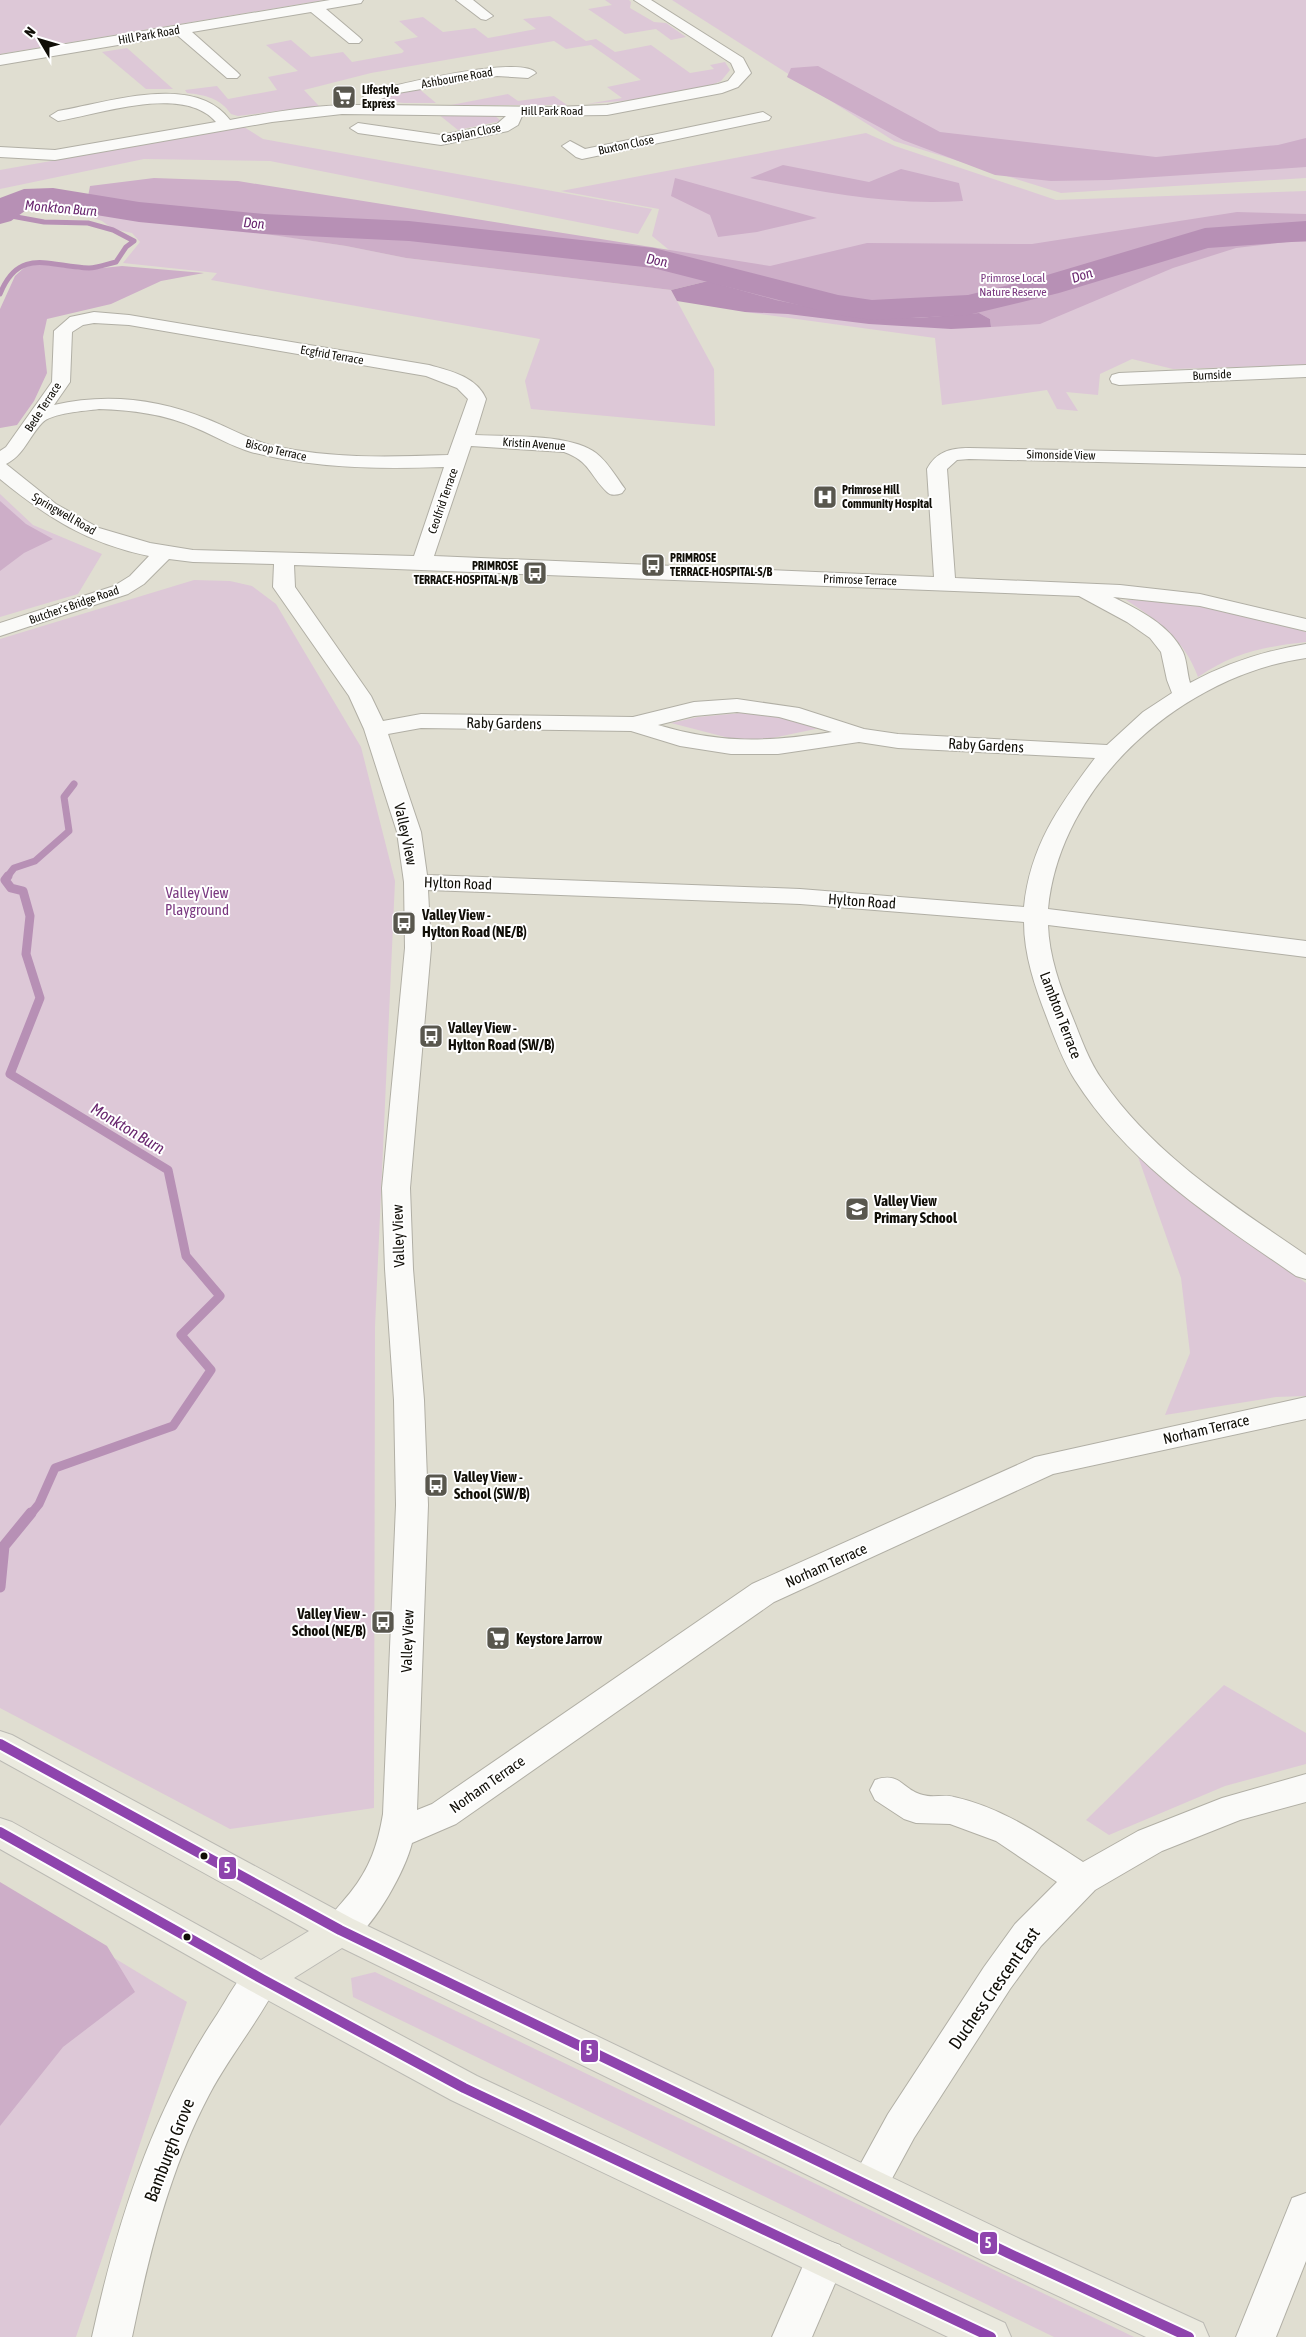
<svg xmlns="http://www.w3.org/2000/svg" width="1306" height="2337" viewBox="0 0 1306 2337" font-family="'Asap Condensed',sans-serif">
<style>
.green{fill:#ddc8d7}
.forest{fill:#cdaec8}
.water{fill:#b790b5}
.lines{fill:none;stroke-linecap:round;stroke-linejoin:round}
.stream-far3{stroke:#b790b5;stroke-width:5}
.stream-far2{stroke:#b790b5;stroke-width:7}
.stream-far1{stroke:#b790b5;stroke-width:9}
.stream{stroke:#b790b5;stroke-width:11}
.river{fill:#b790b5;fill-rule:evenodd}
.minor-casing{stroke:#b1afa5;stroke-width:2}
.major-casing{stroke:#bbbab4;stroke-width:2}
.minor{fill:#fafaf8;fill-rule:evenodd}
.major{fill:#ebeadf;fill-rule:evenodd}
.bus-1-casing{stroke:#fff;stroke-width:14}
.bus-1{stroke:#8e44ad;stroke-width:10}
.bus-dot{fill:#100e07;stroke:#fff;stroke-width:2}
.labels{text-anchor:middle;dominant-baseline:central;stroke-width:4;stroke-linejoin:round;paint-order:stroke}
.far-street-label{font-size:12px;fill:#100e07;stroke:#fff}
.far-poi-label{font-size:12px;font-weight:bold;fill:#100e07;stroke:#fff;text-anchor:start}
.far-park-label{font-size:12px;fill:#7a3880;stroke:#fff}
.far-water-label{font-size:14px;font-style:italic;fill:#69276f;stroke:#fff}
.street-label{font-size:15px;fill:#100e07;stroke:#fff}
.park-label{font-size:15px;fill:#7a3880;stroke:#fff}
.poi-label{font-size:15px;font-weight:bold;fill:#100e07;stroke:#fff;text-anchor:start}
.water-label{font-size:16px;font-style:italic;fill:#69276f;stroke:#fff}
.near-street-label{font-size:18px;fill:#100e07;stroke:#fff}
.line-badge{stroke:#fff;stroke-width:2}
.badge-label{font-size:14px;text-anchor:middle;font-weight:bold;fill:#fff}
</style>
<rect width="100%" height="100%" fill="#e0ded1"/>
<g class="green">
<polygon points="0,0 324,0 0,54"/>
<polygon points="605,0 629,0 631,2 630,8 654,22 666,23 686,37 671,40 656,29 625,34 588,9 612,5"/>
<polygon points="672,0 1306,0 1306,178 1061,193 894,141"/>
<path d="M550,16L586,41L596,39L615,52L651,45L690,73L714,69L710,65L725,62L730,70L721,81L709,86L633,100L587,104L622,98L607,87L641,80L591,45L566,49L554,41L371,73L304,90L319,106L238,116L231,114C220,98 205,95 187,93L185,90L217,86L228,99L277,90L268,77L298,71L266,45L291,40L311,57L343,52L352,62L402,53L404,51L394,42L418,37L399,21L423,17L443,32L475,28L488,38L536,29L523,19Z"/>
<polygon points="127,48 173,89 146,89 102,52"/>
<polygon points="418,88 436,103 404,103 385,101 382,97"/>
<polygon points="508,94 518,101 554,96 567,105 451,105"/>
<polygon points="438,114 494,115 501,121 458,130"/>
<polygon points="244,127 263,139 652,209 638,234 270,161 144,159 0,189 0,170"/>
<polygon points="866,133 895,146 1056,200 1306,191 1306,365 1173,369 1132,359 1100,374 1098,395 1066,392 1078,411 1057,409 1047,390 942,405 935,338 745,312 652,236 659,209 561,191"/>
<polygon points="74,204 346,246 406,258 671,290 714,369 715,426 531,409 525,381 540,339 211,280 217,273 123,263 140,242 132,233 113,229 102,221 65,208"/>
<polygon points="0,494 33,525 102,554 78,594 0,617"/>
<polygon points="194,580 230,581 252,586 276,604 361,747 395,881 375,1327 374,1808 230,1829 0,1708 0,639"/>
<path d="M1126,600C1187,599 1247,616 1306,632V642C1263,647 1235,652 1198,677C1185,640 1157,620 1126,600Z"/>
<polygon points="741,713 783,718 820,728 758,741 729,738 671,723 698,717"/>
<polygon points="1137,1154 1184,1196 1306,1283 1306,1396 1276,1397 1165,1415 1190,1353 1181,1278"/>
<polygon points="1224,1685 1306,1733 1306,1764 1225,1786 1109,1835 1086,1820"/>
<polygon points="0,1889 187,2002 76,2337 0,2337"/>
<polygon points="375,1972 1134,2337 1054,2337 353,1997 351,1978"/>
</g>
<g class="forest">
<polygon points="818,66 940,132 1156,157 1278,145 1306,138 1306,167 1109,180 1051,181 995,175 903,140 787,77 791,68"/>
<path d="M783,165L869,182L901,169L959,183L963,201C890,206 821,192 750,178Z"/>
<polygon points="154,178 238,181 770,266 867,243 1032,244 1237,212 1306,214 1306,242 1286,242 1236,248 1173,268 1040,324 991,327 990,319 979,313 917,318 858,317 775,300 708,281 671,290 406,258 346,246 86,207 90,186"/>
<polygon points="675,178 817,218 757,232 718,237 710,215 671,196"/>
<polygon points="40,264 83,270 122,266 204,273 161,281 111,304 47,319 43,337 47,373 34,401 17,425 0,428 0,309 15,276 26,266"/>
<polygon points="0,501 26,524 53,539 24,553 0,571"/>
<polygon points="0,1882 107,1946 135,1992 63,2047 0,2126"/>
</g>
<polygon class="water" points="708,281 776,300 858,317 917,318 979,313 990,319 991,327 951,329 869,324 788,314 745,312 677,301 671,290"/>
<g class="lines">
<path class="stream-far3" d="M0,214L44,222L88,223L113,230L134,241L126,247L116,262C107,264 98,268 89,268C50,267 19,246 0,294"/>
<polyline class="stream-far2" points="7,877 14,868 35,861 69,831 64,797 74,784"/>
<polyline class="stream-far1" points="8,876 5,880 11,888 23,891 30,916 26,954 40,998 10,1074 168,1170 186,1256 220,1296 181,1335 211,1370 173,1426 55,1468 39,1504 30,1515"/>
<polyline class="stream" points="0,1587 4,1546 31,1513"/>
<polygon class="river" points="53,188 139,202 264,214 409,221 654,248 838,295 872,300 968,295 1037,278 1205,228 1306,221 1306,241 1208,248 1059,293 968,315 872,320 837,315 653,268 409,241 264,234 139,222 53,208 29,208 11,221 0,224 0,198 24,189"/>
<g class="minor-casing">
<g id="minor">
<polygon points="330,0 363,0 361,3 326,9 359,37 362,40 359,43 349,43 311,12 192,32 237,72 240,75 237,78 227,78 177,35 0,65 0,55"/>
<polygon points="456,0 473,0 493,16 486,20 481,19"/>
<path d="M634,0H651L743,58L751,73L738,87L722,93L607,115L522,116L518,125L508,131L441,145L358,133L350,128L358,123L441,135L497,124L506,116L342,114L272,122L55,160L0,157V147L55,150L216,122C184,84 100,114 58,121L50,116L58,111C107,103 194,72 230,120C273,112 318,104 362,105L364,94C388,86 522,54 536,73L528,78L497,76L398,93L378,100L377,105L554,107L607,105L718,84L728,81L735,72L731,63Z"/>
<polygon points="763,112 771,117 769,120 582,159 576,157 562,146 570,141 585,149"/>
<path d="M94,312L129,315L429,365C451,371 477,377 486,399L475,435C507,437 570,433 596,453C608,462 616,477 625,489L622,493C617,495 611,496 607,492C590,476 590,461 564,452L471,446L434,556L934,577L927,469C936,452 950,448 969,448L1306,455V467L969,459L957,460L947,469L955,578L1120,585L1200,594L1306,619V631L1200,606L1113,597C1139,610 1170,625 1183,652C1187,661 1187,673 1190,683C1227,663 1264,651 1306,644V658C1184,675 1060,782 1048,909L1306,941V957L1048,925C1049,956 1060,987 1072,1016C1081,1038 1089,1062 1103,1081C1154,1155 1233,1205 1306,1255V1279L1296,1276C1215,1220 1129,1165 1075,1080C1063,1061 1055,1039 1047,1018C1035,987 1024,955 1024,922L800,904L428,890L431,948L410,1188L413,1269L424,1400L428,1505L417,1810L432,1804L752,1584L1035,1457L1306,1397V1419L1053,1474L774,1602L456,1824L412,1843C405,1871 376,1923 353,1940C345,1947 336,1944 327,1941L322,1930C329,1916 340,1905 350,1893C370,1868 378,1844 383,1814L396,1505L394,1400L385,1269L382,1188L405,948L404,882L397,832L364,729L349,696L273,587L274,564L193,562L169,559L144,584L128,594L0,636V623L114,586L130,576L149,556C87,543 48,518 0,479V451L6,447L52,382L54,331L70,317ZM94,323L129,325L426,376L457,388L468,399L448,455C390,457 332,459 274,446C249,440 230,428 207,419C158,399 106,393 54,405L70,382L72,332L83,325ZM99,409C132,410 165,414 196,428C215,436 231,446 251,452C315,469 379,469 444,467L414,556L193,550L150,543L99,528L56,504L6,464C24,455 28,438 42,423C51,413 85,411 99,409ZM294,565L1079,596L1127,622L1150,638L1161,652L1167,680L1172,693L1143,712L1107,745L898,734L864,729L799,708L737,699L694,702L633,717L421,714L383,721L371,696L295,587ZM737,712L779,717L832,732C768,742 720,744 658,725L694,716ZM421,728L631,731L680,746L731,754H778L859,742L898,748L1095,758C1059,806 1030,846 1024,907L800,889L427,875L421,832L388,734Z"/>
<polygon points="1306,365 1306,377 1119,385 1112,383 1110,379 1112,375 1119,373"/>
<path d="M1306,1774V1802L1240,1820L1162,1851L1095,1890L1041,1946L1010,1989L914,2138L882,2197L868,2203L854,2197L849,2185L888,2114L984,1967L1015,1924L1057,1882L996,1841L950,1824L916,1823L904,1819L875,1800L870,1790L875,1780C901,1771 902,1790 923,1795C933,1798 944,1794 954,1797C1003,1808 1041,1835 1083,1862L1138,1831L1222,1798Z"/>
<path d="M262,1963L275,1968L280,1979C260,2020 230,2055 209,2095C169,2171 149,2254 132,2337H92C117,2222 152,2112 218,2013C227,1999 236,1981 248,1969C251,1966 258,1965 262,1963Z"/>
<polygon points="1306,2193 1306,2261 1276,2337 1236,2337 1292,2198"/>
<polygon points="826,2240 840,2245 846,2258 812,2337 772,2337 812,2245"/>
</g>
</g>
<g class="major-casing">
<polygon id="major" points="0,1731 12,1735 353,1919 1022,2240 1203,2323 1209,2337 1146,2337 994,2266 342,1948 294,1978 477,2076 1005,2323 1011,2337 948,2337 451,2100 249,1990 0,1849 0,1818 12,1822 261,1960 309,1931 0,1760"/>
</g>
<use href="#minor" class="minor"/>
<use href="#major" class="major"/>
<g class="bus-1-casing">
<g id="bus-1">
<polyline points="0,1744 340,1930 1008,2253 1189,2337"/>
<polyline points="0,1832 262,1979 464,2088 991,2337"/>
</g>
</g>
<use href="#bus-1" class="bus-1"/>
</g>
<defs>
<g id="supermarket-square" transform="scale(1.25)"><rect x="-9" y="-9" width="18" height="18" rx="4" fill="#59574e" stroke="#fff"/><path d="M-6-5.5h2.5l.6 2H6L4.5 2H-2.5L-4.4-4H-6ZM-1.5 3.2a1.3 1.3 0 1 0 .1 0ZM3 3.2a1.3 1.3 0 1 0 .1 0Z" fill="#fff"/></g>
<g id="hospital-square" transform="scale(1.25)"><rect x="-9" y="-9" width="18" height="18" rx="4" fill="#59574e" stroke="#fff"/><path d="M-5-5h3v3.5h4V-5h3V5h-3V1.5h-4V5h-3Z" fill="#fff"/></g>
<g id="bus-square" transform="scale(1.25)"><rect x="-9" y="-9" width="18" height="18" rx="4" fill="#59574e" stroke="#fff"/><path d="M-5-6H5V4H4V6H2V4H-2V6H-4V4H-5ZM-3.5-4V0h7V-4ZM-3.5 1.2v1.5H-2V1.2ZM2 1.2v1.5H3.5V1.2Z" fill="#fff"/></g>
<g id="school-square" transform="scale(1.25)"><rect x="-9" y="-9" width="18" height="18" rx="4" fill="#59574e" stroke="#fff"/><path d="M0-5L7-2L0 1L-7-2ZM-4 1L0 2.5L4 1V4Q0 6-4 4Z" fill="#fff"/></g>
</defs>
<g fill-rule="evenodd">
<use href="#supermarket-square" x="344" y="97"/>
<use href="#hospital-square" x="825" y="497"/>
<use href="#bus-square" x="653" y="565"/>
<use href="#bus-square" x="535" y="573"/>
<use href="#bus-square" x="404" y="923"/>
<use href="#bus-square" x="431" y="1036"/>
<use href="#school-square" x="857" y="1209"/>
<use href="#bus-square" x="436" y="1485"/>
<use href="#bus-square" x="383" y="1622"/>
<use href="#supermarket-square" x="498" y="1638"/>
</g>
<g class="bus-dot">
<circle cx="204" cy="1856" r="4.5"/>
<circle cx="187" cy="1937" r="4.5"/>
</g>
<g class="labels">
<g class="far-street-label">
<text transform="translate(149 35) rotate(-10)">Hill Park Road</text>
<text transform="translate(457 78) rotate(-10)">Ashbourne Road</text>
<text x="552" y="111">Hill Park Road</text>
<text transform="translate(471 133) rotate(-11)">Caspian Close</text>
<text transform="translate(626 145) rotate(-12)">Buxton Close</text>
<text transform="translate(332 355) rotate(10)">Ecgfrid Terrace</text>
<text transform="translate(1212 375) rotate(-3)">Burnside</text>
<text transform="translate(43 407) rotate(-57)">Bede Terrace</text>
<text transform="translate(534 444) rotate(4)">Kristin Avenue</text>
<text transform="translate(276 450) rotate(13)">Biscop Terrace</text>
<text transform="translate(1061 455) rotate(1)">Simonside View</text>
<text transform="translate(443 501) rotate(-71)">Ceolfrid Terrace</text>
<text transform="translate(64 514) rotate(30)">Springwell Road</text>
<text transform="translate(860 580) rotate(2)">Primrose Terrace</text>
<text transform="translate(74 605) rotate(-19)">Butcher's Bridge Road</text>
</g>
<g class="far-poi-label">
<text x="362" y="90">Lifestyle<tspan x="362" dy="14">Express</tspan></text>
<text x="842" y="490">Primrose Hill<tspan x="842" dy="14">Community Hospital</tspan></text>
<text x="670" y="558">PRIMROSE<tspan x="670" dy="14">TERRACE-HOSPITAL-S/B</tspan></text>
<text x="518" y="566" text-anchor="end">PRIMROSE<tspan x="518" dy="14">TERRACE-HOSPITAL-N/B</tspan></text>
</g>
<g class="far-park-label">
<text x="1013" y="278">Primrose Local<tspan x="1013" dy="14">Nature Reserve</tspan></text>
</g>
<g class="far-water-label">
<text transform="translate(61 208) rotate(5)">Monkton Burn</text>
<text transform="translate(254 223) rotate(5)">Don</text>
<text transform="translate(657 260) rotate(11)">Don</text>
<text transform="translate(1082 275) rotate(-17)">Don</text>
</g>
<g class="street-label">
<text transform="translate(504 723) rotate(1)">Raby Gardens</text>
<text transform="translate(986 745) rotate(3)">Raby Gardens</text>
<text transform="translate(406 834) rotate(78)">Valley View</text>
<text transform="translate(458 883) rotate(2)">Hylton Road</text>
<text transform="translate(862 901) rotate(4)">Hylton Road</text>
<text transform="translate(1061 1015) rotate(69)">Lambton Terrace</text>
<text transform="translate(398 1236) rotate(-92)">Valley View</text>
<text transform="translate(1206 1429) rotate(-13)">Norham Terrace</text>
<text transform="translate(826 1565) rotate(-24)">Norham Terrace</text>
<text transform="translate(407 1641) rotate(-88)">Valley View</text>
<text transform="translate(487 1784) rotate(-35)">Norham Terrace</text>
</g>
<g class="park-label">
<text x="197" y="892">Valley View<tspan x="197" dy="17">Playground</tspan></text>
</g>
<g class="poi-label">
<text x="422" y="914">Valley View -<tspan x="422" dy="17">Hylton Road (NE/B)</tspan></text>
<text x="448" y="1027">Valley View -<tspan x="448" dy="17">Hylton Road (SW/B)</tspan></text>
<text x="874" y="1200">Valley View<tspan x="874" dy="17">Primary School</tspan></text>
<text x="454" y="1476">Valley View -<tspan x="454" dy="17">School (SW/B)</tspan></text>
<text x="366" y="1613" text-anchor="end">Valley View -<tspan x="366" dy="17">School (NE/B)</tspan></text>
<text x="516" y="1638">Keystore Jarrow</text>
</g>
<g class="water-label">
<text transform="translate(128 1128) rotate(31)">Monkton Burn</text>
</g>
<g class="near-street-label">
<text transform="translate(994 1988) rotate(-55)">Duchess Crescent East</text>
<text transform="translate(169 2150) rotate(-69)">Bamburgh Grove</text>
</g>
</g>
<g class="line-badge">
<rect x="218" y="1856" width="19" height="24" rx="5" fill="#8e44ad"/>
<rect x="580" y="2039" width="19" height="24" rx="5" fill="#8e44ad"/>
<rect x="979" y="2231" width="19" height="24" rx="5" fill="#8e44ad"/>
</g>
<g class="badge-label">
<text x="227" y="1873">5</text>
<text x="589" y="2055">5</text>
<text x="988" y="2248">5</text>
</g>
<g transform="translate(40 40) rotate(308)" stroke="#ffffff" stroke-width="4" paint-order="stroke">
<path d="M0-4L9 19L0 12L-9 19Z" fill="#100e07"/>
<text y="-8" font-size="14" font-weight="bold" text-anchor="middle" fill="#100e07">N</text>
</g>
</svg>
